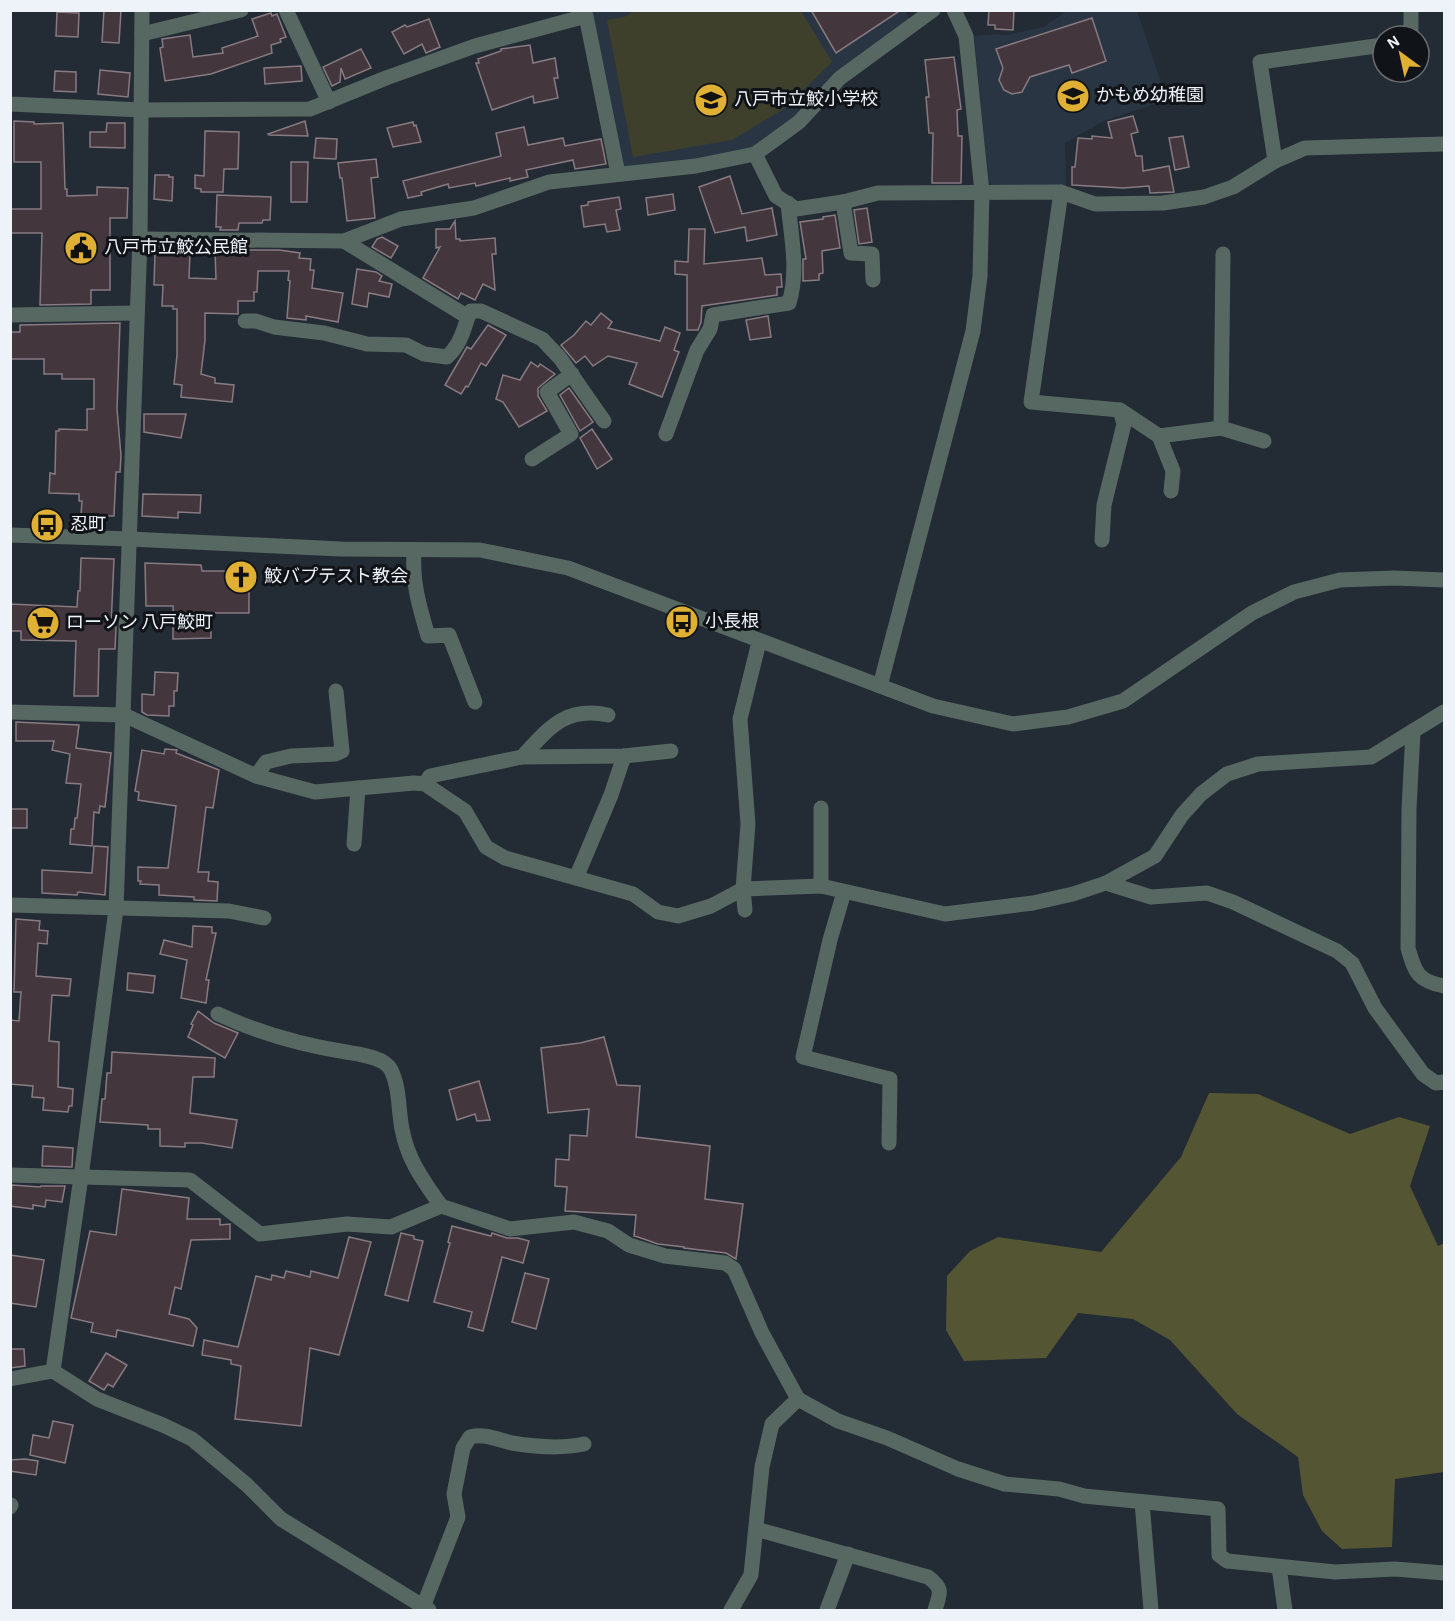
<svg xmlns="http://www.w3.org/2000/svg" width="1455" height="1621" viewBox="0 0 1455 1621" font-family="'Alegreya Sans','Noto Sans JP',sans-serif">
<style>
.built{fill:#293543}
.green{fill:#3f402b}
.forest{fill:#545532}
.building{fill:#43373d;stroke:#887a81;stroke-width:1.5}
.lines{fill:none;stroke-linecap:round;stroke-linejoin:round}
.minor{stroke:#566861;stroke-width:15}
.labels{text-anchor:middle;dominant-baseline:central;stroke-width:6;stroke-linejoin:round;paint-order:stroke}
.poi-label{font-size:18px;fill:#eef3fa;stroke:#101317;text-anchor:start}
</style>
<rect width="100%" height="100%" fill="#232b34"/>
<g class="built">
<polygon points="905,10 913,25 755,154 618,174 583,11"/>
<polygon points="1067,11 1137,11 1167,100 1104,121 1065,143 1066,185 993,186 989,182 974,36 996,34 1007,35 1043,27"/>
</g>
<polygon class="green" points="635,11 801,11 832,62 785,108 732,140 633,157 607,20 624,17"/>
<polygon class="forest" points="1209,1093 1258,1094 1350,1134 1399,1117 1430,1126 1410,1186 1438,1246 1444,1243 1444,1472 1395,1479 1392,1547 1342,1549 1322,1531 1303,1495 1298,1457 1237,1414 1170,1340 1133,1319 1078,1313 1046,1358 964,1361 946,1330 947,1276 970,1251 998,1237 1101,1252 1181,1157"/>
<g class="building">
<polygon points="104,10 121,10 119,43 102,42"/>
<polygon points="811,10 901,10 836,53"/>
<polygon points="989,10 1014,10 1013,30 995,29 995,25 988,25"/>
<polygon points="57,12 79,13 78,37 56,36"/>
<polygon points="271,13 272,16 277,14 286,37 280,39 281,42 271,45 272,53 211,74 165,81 160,48 163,47 162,39 190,35 193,57 223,53 222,48 258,36 252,19"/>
<polygon points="1092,18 1106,61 1072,73 1069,65 1030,77 1022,92 1012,94 1004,90 999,80 1003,68 996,49"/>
<polygon points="429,19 440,47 426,53 422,44 404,54 392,32 405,25 407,27"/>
<polygon points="530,45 533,63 555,58 558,78 554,78 558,98 534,103 533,96 492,110 476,63 479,63 478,59 501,51 501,49"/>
<polygon points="361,49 371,68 345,79 341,68 340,82 332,86 323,67"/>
<polygon points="954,57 961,109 957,110 958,136 962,136 961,183 932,183 933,133 929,133 926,97 929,97 925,60"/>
<polygon points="301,66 302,81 265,84 264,68"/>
<polygon points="100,70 130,73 128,97 98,94"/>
<polygon points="55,71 76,72 76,92 54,91"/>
<polygon points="1133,116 1138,132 1131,134 1136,156 1142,156 1143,171 1169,166 1174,192 1150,193 1149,186 1123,188 1072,185 1072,167 1075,167 1078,138 1092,139 1092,136 1112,138 1108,122"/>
<polygon points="14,121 34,122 34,124 63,123 65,189 67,189 67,196 97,195 97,187 128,188 127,218 110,218 110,290 91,290 91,304 40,305 42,233 10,233 10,209 41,209 41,162 14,162"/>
<polygon points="305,121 308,136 269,135 268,134"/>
<polygon points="413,122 414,126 416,125 421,142 393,147 387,128"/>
<polygon points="107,123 125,123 125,148 90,147 90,132 106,132"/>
<polygon points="524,127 528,145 563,138 565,146 601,139 606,164 575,169 573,160 526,170 528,177 510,181 510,178 476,186 475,183 449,188 448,184 421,192 422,195 408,198 403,181 501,156 496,133"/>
<polygon points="205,131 239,132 238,169 224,169 223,192 201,192 201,189 195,188 195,175 204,176"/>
<polygon points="1183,136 1189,167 1175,170 1169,138"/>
<polygon points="316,138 337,139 336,159 314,158"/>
<polygon points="376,159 378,177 371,178 375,218 347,221 342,178 340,178 338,163"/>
<polygon points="291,162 308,162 307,202 291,202"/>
<polygon points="155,175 169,175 169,177 173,177 172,201 154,199"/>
<polygon points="730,176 742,214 772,208 777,235 747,241 745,227 715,233 699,187"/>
<polygon points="673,194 675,210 648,215 646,198"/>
<polygon points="217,195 271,197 270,220 263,220 262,223 239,223 238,230 220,230 221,227 216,227"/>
<polygon points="619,197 621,209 616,210 620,230 607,232 605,224 584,227 581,206 588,205 588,202"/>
<polygon points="867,208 872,242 859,244 854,210"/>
<polygon points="835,215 840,248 822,251 823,273 819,274 819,280 803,281 803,259 806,259 800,222 823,219 823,217"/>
<polygon points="455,221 456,239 460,239 460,241 495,238 496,254 492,254 495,290 483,284 475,300 461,293 458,299 423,278 440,247 436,248 436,229 450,229"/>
<polygon points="689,229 705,229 704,264 762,258 765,275 781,274 782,287 777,287 777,295 702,306 701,322 698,330 687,330 687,275 675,274 675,261 688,262"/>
<polygon points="382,237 398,246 391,258 372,247 377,239"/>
<polygon points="220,250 279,250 300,253 299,258 311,259 310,270 314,270 312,288 343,293 338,322 306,316 306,320 287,318 290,281 288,280 289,271 258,271 257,292 254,292 254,301 238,301 238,314 205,313 205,340 201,374 215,378 215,383 234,385 232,402 181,397 182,385 174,384 177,355 177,309 173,309 173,306 162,306 163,285 154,285 155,252 190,253 189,278 216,279 215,251 219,251"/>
<polygon points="357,269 376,272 382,276 379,281 392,284 389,297 369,293 367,307 352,304"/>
<polygon points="601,313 612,322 608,328 660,341 665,327 680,333 674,350 679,352 662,397 629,384 637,363 608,356 593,366 585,356 576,363 561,345 574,335 586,321 591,325"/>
<polygon points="768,316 771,337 750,340 746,320"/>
<polygon points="120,323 117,409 121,456 120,472 116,472 114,516 81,515 82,501 79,501 79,494 49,493 50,473 55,474 56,431 59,431 59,429 87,430 87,409 94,409 94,379 62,379 62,374 44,374 44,359 10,359 10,332 20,332 20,325"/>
<polygon points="488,325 506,335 486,366 481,363 468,387 466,386 461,394 445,385 467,347 471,349"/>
<polygon points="531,362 538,367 540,364 555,374 538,388 538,396 547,411 519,427 503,402 496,399 503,375 520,380"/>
<polygon points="569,388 593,422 580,431 560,395"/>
<polygon points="144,414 186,414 181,438 144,432"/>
<polygon points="592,429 612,459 597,469 580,438"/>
<polygon points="143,494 201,495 200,513 178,512 178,518 142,516"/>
<polygon points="81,558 114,559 111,627 116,627 115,649 99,649 98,696 74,696 76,641 21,640 21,631 10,631 10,604 77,607 78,591 80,591"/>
<polygon points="145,563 201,565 202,571 249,571 249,613 211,613 211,638 173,639 173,606 146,606"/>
<polygon points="155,672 178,673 177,691 174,691 174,706 169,706 169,716 147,715 142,712 142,694 154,695"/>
<polygon points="16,722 79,725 76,748 111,753 105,807 100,806 99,813 94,812 92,846 70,844 71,829 74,829 75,818 77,818 81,784 66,783 70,754 52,750 54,741 16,741"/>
<polygon points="165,749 177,750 176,753 219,770 213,808 206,807 198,872 209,872 208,881 218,882 217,901 194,900 194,897 159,895 159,885 140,884 141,881 138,881 138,867 168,868 176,806 138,800 139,792 135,791 142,750 164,754"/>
<rect x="10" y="809" width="17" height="19"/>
<polygon points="94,846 108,847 105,895 78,892 77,895 42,893 42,870 92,873"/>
<polygon points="16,919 40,921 39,930 48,931 47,944 38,943 36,976 71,979 69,996 52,995 49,1041 59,1042 58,1087 73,1089 72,1106 69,1106 68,1112 43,1110 44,1098 32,1097 33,1086 10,1084 10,1020 19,1021 21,992 14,992"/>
<polygon points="193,926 212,927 212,933 216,933 206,980 209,980 206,1003 181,998 187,960 160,954 164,940 192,947"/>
<polygon points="128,973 155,976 153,993 127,990"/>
<polygon points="198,1011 214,1023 238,1033 225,1058 188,1037 193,1025 191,1024"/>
<polygon points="604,1037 617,1085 640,1086 636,1137 710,1146 705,1199 743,1204 736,1259 726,1253 684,1248 684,1247 658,1244 638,1237 634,1236 636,1215 565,1211 567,1187 555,1186 556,1159 569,1160 570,1135 587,1136 589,1109 548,1113 541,1048 580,1043"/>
<polygon points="112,1052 215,1058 214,1077 193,1077 190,1113 237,1120 232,1148 202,1143 185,1143 185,1147 160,1146 160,1129 148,1129 148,1125 100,1122 102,1099 105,1099 107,1073 111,1073"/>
<polygon points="479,1081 490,1120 477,1121 475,1114 457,1120 449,1090"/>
<polygon points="43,1146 73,1148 72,1167 42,1166"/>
<polygon points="12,1185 40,1187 41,1186 65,1186 62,1202 46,1200 45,1207 33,1205 33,1209 10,1206"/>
<polygon points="122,1189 189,1198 187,1219 220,1219 220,1225 230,1224 230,1239 191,1240 181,1289 175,1287 169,1314 189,1319 197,1328 193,1346 117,1330 116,1337 91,1332 93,1323 71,1318 90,1231 116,1235"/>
<polygon points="452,1226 491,1236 492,1233 507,1238 518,1238 529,1241 523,1263 502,1257 483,1331 468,1327 472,1312 434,1302 450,1243 448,1242"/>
<polygon points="401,1233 414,1236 414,1239 423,1241 408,1301 385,1295"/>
<polygon points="349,1237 371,1242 339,1355 310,1348 301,1426 235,1419 241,1366 231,1364 231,1360 202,1355 204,1340 238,1347 256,1276 271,1280 272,1275 284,1278 286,1271 310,1277 311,1271 338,1278"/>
<polygon points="10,1255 44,1260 36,1307 10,1303"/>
<polygon points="525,1273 549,1279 536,1329 512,1322"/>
<polygon points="10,1349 24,1349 25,1366 10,1368"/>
<polygon points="106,1353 127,1365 113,1387 108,1384 104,1390 89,1381"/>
<polygon points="53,1421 73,1425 65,1463 30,1455 33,1435 49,1438"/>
<polygon points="25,1459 38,1461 36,1475 10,1471 10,1460"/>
</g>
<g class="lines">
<g class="minor">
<polyline points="286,10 329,102"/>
<polyline points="142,34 241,10"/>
<polyline points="1409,36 1411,33 1411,10"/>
<polyline points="10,104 142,110 310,109 386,78 475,46 586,16 618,174"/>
<polyline points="755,154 776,196 796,209 843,202 878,193 1061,192 1095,204 1163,203 1204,197 1233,187 1275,161 1305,148 1444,144"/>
<polyline points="1275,161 1260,62 1383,45"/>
<polyline points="1061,192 1031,402 1120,410 1159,436 1173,471 1171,491"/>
<polyline points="843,202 851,253 872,254 873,280"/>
<polyline points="140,239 344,241 401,219 474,208 549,182 696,166 755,154 799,122 840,78 933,10"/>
<polyline points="10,315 137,313"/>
<polyline points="468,317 471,311 481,311 542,339 560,358 604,421"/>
<path d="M245,321H256L274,327L324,333L367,344L406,345L424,354L447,357C459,346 463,333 468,317L344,241"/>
<polyline points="1221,428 1223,254"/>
<path d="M666,434L697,350L710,329L713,315L789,303C799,271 791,236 788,203"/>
<polyline points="1159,436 1221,428 1264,441"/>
<polyline points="532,459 571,434 547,392 572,374"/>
<polyline points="10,535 130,539 341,549 480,550 568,568 933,706 1013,724 1068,717 1123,701 1252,613 1294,592 1340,580 1394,578 1444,580"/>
<polyline points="1102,540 1104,505 1124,424 1120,410"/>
<path d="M414,550C412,583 419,605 428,636L449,635L475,702"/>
<polyline points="880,686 973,331 980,276 982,192 966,36 954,10"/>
<polyline points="10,712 124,715 256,776 315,792 414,783 425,784 465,811 486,847 505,858 633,894 658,912 678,916 711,906 743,889 821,886 945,914 1033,903 1073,894 1106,883 1155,856 1182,815 1201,794 1227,774 1258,764 1371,757 1444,712"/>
<path d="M1413,731L1409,809L1408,948C1415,973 1418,981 1444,986"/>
<path d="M522,757C549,728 565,706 608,715"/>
<polyline points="256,776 266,762 291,756 335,754 342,751 336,691"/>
<polyline points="425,784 430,776 522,757 624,756 671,751"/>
<polyline points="821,808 821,886"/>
<polyline points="354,844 358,788"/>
<polyline points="576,878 611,795 624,756"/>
<polyline points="1106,883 1151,897 1207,893 1233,902 1337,951 1352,963 1375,1008 1423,1074 1436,1083 1444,1082"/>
<polyline points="844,892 830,940 803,1057 890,1079 889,1143"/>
<polyline points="10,905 229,911 264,918"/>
<polyline points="745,910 743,889 748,824 740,719 759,642"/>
<path d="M218,1014C259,1033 302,1045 346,1052C358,1054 385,1057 391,1070C400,1088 398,1109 402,1129C408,1161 423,1180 441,1206"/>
<polyline points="10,1175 190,1180 260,1234 347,1224 391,1227 441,1206 510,1229 574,1222 608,1231 629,1245 665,1256 725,1263 734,1269 762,1333 798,1399 838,1421 887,1438 958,1469 1005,1484 1059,1489 1084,1496 1218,1509 1219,1555 1227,1561 1335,1572 1395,1569 1444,1573"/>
<polyline points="53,1371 81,1177 116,909 140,239 142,10"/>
<polyline points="10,1379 53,1371 97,1399 163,1425 192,1439 247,1485 281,1519 429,1610"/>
<polyline points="1142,1502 1151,1610"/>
<polyline points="10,1507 11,1505"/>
<path d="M756,1529L928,1577C944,1589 940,1593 935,1610"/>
<polyline points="1279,1567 1285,1610"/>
<path d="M423,1607L458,1517L454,1494L463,1448L470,1437C485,1433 498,1440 512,1443C536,1447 561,1449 584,1444"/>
<polyline points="731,1610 751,1575 762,1467 772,1424 798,1399"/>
<polyline points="827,1610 848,1554"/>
</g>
</g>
<defs>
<g id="school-disc" transform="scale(1.725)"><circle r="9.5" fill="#dfb033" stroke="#101317"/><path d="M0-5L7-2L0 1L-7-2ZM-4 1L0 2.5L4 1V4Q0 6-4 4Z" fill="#111"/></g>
<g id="civic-disc" transform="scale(1.725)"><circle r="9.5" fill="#dfb033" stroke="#101317"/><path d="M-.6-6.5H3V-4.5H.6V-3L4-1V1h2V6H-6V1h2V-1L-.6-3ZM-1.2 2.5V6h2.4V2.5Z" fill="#111"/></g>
<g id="bus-disc" transform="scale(1.725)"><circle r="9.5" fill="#dfb033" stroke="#101317"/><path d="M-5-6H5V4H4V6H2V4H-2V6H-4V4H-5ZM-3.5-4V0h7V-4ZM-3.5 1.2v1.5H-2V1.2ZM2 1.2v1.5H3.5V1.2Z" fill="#111"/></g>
<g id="church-disc" transform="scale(1.725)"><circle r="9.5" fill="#dfb033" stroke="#101317"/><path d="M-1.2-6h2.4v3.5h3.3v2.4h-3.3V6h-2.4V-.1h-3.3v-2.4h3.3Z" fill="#111"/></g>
<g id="supermarket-disc" transform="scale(1.725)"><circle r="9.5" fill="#dfb033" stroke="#101317"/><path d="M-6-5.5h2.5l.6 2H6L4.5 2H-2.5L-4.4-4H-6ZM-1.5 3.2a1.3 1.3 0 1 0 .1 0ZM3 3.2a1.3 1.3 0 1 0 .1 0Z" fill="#111"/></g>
</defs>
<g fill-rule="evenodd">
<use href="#school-disc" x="1073" y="96"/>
<use href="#school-disc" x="711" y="100"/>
<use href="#civic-disc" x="81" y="248"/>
<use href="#bus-disc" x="47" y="525"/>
<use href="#church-disc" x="241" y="577"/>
<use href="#bus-disc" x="682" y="622"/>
<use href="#supermarket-disc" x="43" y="623"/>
</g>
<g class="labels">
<g class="poi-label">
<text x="1096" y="96">かもめ幼稚園</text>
<text x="734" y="100">八戸市立鮫小学校</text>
<text x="104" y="248">八戸市立鮫公民館</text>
<text x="70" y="525">忍町</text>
<text x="264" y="577">鮫バプテスト教会</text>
<text x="705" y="622">小長根</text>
<text x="66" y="623">ローソン 八戸鮫町</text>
</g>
</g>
<rect width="1455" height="1621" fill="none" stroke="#eef3fa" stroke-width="24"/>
<g transform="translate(1401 54) rotate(327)"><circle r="28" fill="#101317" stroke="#696d72" stroke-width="1.5"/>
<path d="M0-4.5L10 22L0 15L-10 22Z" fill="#dfb033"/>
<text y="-9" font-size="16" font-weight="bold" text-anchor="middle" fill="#eef3fa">N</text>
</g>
</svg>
